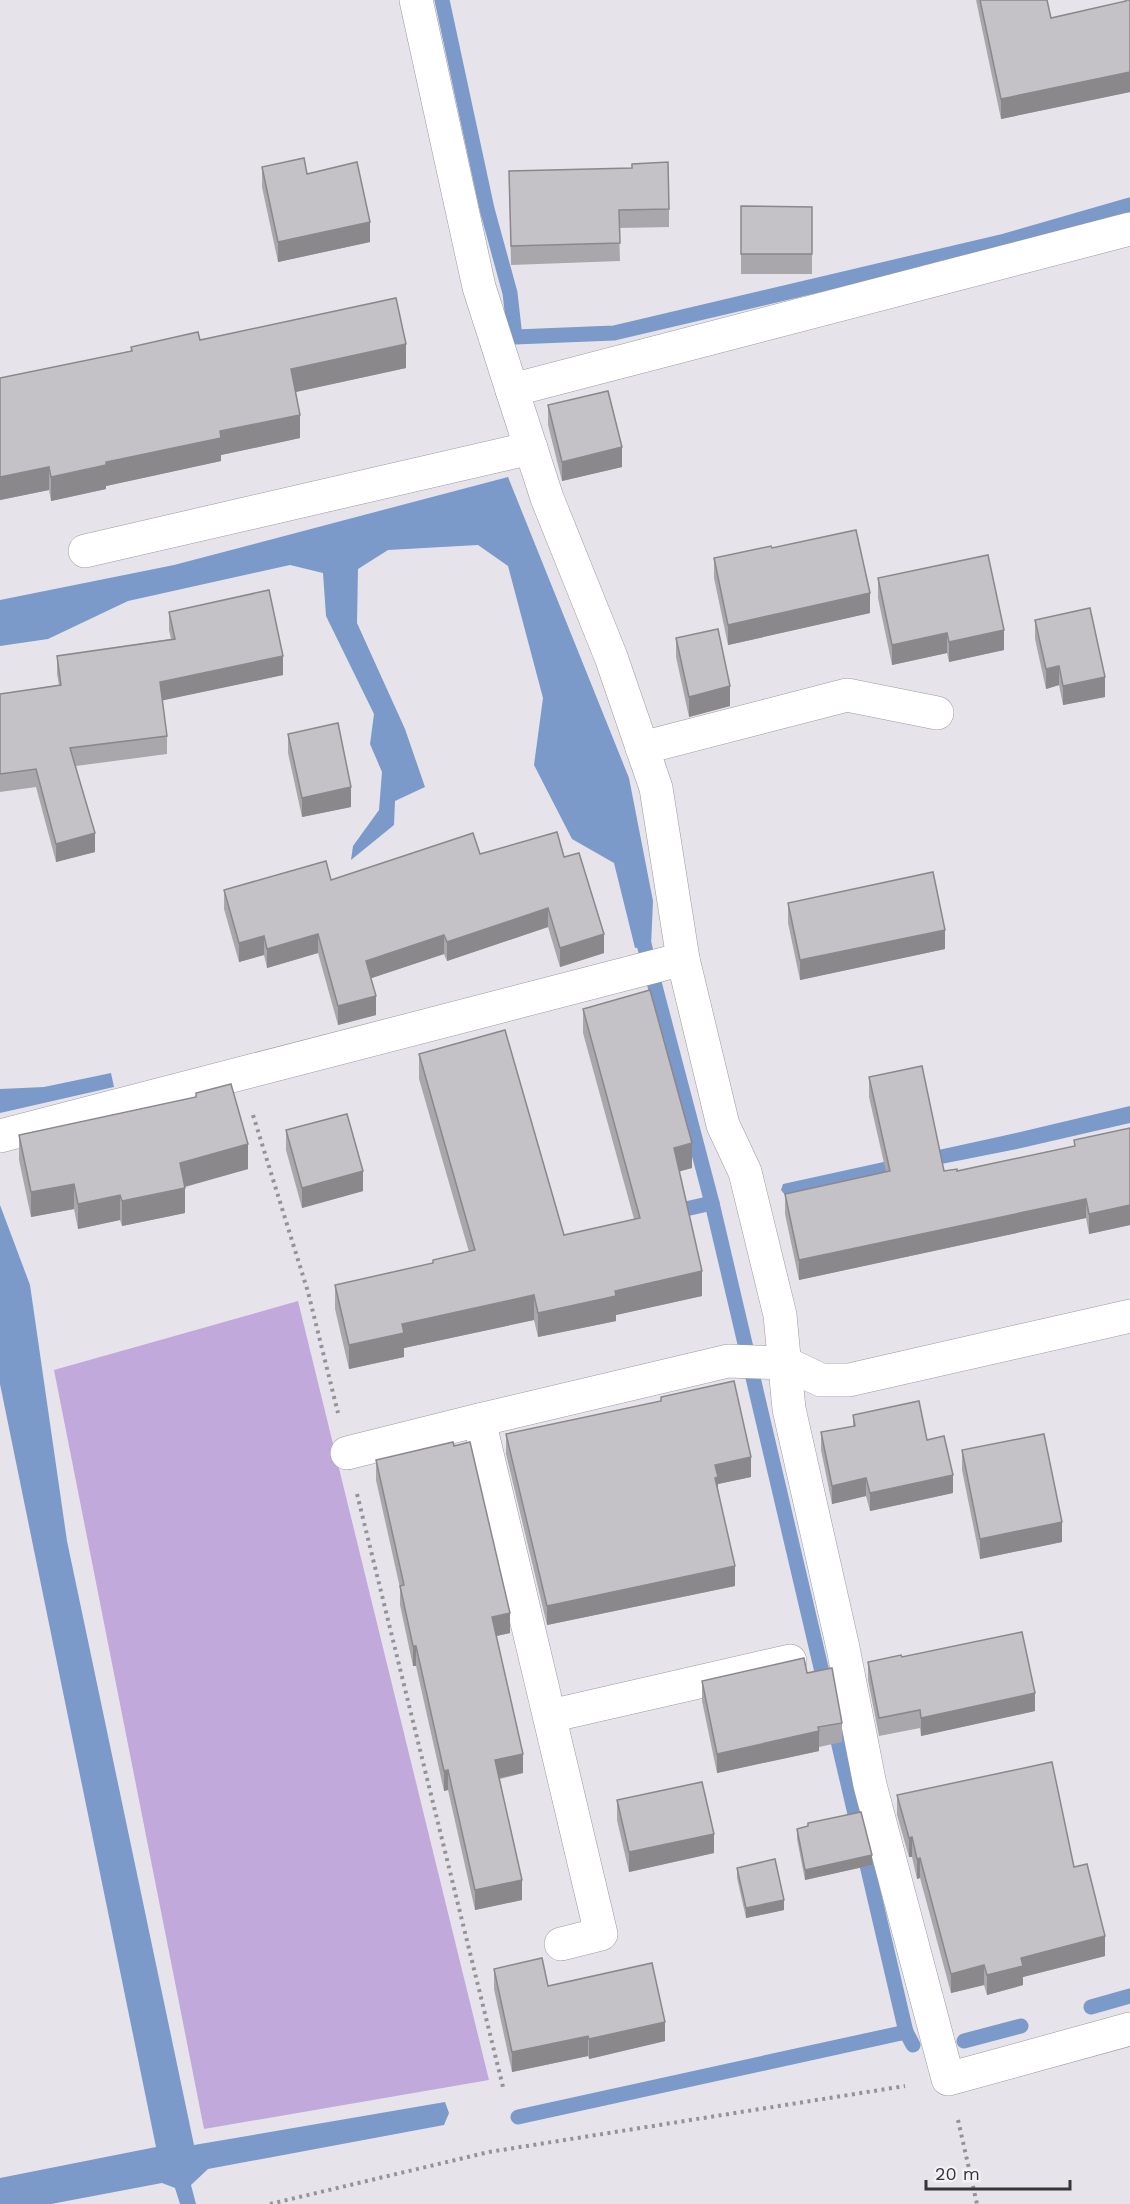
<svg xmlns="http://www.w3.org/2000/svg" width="1130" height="2204" viewBox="0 0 1130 2204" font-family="'Work Sans',sans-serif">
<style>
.green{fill:#c2a9dc}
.water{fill:#7b9ac9}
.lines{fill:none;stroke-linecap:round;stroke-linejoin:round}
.stream{stroke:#7b9ac9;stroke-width:15}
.minor-casing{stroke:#9c999f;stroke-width:34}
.path{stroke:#949398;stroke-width:4;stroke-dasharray:3 4.5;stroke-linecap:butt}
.minor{stroke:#fff;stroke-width:33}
.wall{fill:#a9a7ab}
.shaded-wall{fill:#8a888b}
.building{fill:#c5c2c7;stroke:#8a888b;stroke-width:1.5}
</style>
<rect width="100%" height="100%" fill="#e6e4ea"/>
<polygon class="green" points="298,1301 489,2080 204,2129 54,1370"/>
<g class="water">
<polygon points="508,477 629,778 653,901 651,946 635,948 614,863 572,839 534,765 543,698 508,566 478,545 388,550 358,569 357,623 405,729 425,787 395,801 394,825 351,860 353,846 379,810 382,772 370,744 374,714 326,616 323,573 290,565 128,601 48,639 0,646 0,600 174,565"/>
<polygon points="111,1073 114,1087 0,1113 0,1089 44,1087"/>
<polygon points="1130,1106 1130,1123 1017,1149 785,1195 781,1190 783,1184 1007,1135"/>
<polygon points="0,1205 30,1285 67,1541 194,2145 445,2102 449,2113 444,2125 208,2169 191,2185 196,2204 180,2204 175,2188 162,2183 51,2204 0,2204 0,2178 156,2147 0,1384"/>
</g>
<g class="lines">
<g class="stream">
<polyline points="442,0 487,209 510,293 515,337 614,333 1005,241 1130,205"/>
<polyline points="640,929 712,1203 826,1689"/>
<polyline points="668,1213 712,1203"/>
<polyline points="834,1724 906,2032"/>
<polyline points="1091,2007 1130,1996"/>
<polyline points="964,2041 1021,2026"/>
<polyline points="518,2117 906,2032 913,2045"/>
</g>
<g class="minor-casing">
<g id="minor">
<polyline points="416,0 479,287 512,390"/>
<polyline points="1130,229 512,390 547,498 611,657 656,788 683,959 723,1125 745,1172 780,1315 789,1409 843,1648 870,1785 948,2079 1130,2029"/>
<polyline points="85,551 531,448"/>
<polyline points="642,748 847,695 937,713"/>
<polyline points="0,1136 683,959"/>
<polyline points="479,1420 601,1934 561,1944"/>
<polyline points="347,1453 479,1420 728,1361 785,1363 821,1380 849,1380 1130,1316"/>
<polyline points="550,1716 790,1661"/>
</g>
</g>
<g class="path">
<polyline points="253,1115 308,1292 338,1413"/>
<polyline points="357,1494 504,2091"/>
<polyline points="958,2120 977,2204"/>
<polyline points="270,2204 489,2152 905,2086"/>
</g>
<use href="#minor" class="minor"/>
</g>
<g class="wall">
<polygon points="976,0 1047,0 1051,18 1126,1 1126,0 1130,0 1130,92 1001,119"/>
<polygon points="262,167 370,242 278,262 262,187"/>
<polygon points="509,171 669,209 669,227 619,228 620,261 511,265"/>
<polygon points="741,206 812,207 812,274 741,274"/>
<polygon points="200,340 406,368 296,392 300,438 221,455 221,461 106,486 106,489 51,501 49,490 0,500 0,378 131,351 131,347"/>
<polygon points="548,405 622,467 562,481 548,425"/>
<polygon points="772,548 870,613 728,645 714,578 714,558"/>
<polygon points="878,578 1004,650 949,662 947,653 892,665 878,598"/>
<polygon points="169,612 283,675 162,700 167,736 167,754 76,766 95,852 56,862 36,787 0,792 0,694 59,685 57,674 57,656 171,639 169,630"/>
<polygon points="1035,620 1105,697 1063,705 1059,685 1046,689 1035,639"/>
<polygon points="676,638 730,706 689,717 676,657"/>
<polygon points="288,734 351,807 302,817 288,753"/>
<polygon points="480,854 564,857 604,953 560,967 548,927 447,961 444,954 371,978 376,1015 338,1025 318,953 267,968 264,955 239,962 224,909 224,890 331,880"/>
<polygon points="788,903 945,949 800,980 788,923"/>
<polygon points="583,1009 692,1168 679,1171 702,1296 616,1315 616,1321 538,1337 534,1320 404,1348 404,1357 349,1369 335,1309 335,1285 433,1263 433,1260 469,1252 419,1079 419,1054 564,1235 634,1219 583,1033"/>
<polygon points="869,1077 944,1171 957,1171 1074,1146 1074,1140 1130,1128 1130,1225 1089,1234 1086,1218 799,1280 785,1214 785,1194 886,1172 869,1097"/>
<polygon points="196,1093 248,1169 185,1187 185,1213 122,1226 120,1220 78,1229 74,1209 31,1217 19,1160 19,1135 196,1097"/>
<polygon points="286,1130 363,1191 302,1208 286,1150"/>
<polygon points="661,1397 751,1477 718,1484 718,1490 735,1586 547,1625 506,1454 506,1434 661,1401"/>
<polygon points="853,1415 927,1440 953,1493 870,1511 866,1496 832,1504 821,1450 821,1432 853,1426"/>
<polygon points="962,1450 1062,1542 980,1559 962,1470"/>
<polygon points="376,1460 510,1633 496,1636 523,1773 500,1779 522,1900 475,1910 448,1790 444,1791 416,1666 413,1666 400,1605 400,1588 376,1480"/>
<polygon points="902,1657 1035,1711 921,1736 920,1728 879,1736 868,1680 868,1662"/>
<polygon points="807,1673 842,1723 842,1742 819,1747 819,1751 717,1773 702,1701 702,1681"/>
<polygon points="897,1795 1074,1867 1105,1956 1023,1977 1023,1985 987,1995 984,1985 951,1993 920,1878 917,1879 912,1857 909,1857 897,1815"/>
<polygon points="617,1800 714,1853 629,1872 617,1820"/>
<polygon points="797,1829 872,1865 805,1880 797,1839"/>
<polygon points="737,1868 784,1910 746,1918 737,1878"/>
<polygon points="494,1969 548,1986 665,2041 589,2059 588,2056 512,2072 494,1989"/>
</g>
<g class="shaded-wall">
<polygon points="1130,72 1130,92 1001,119 1001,99"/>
<polygon points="370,222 370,242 278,262 278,242"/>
<polygon points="406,344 406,368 291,393 291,369"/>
<polygon points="300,415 300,438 221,455 221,461 106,486 106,489 51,501 51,477 220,431"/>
<polygon points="622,447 622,467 562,481 562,462"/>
<polygon points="49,467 49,490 0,500 0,477"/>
<polygon points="870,593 870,613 728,645 728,625"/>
<polygon points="1004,630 1004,650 949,662 949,642"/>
<polygon points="947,633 947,653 892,665 892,645"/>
<polygon points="283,656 283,675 160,701 160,682"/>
<polygon points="1059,666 1059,685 1046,689 1046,669"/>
<polygon points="1105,677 1105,697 1063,705 1063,686"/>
<polygon points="730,686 730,706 689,717 689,697"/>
<polygon points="351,787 351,807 302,817 302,798"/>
<polygon points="95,833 95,852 56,862 56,844"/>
<polygon points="548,908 548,927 447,961 447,942"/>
<polygon points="945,930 945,949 800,980 800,960"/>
<polygon points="318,934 318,953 267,968 267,949"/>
<polygon points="604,934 604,953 560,967 560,948"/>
<polygon points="444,935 444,954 366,980 366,961"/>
<polygon points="264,936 264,955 239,962 239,943"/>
<polygon points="376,996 376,1015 338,1025 338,1006"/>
<polygon points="692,1143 692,1168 674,1173 674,1148"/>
<polygon points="248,1144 248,1169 180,1188 180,1163"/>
<polygon points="363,1171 363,1191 302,1208 302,1188"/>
<polygon points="74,1184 74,1209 31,1217 31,1192"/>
<polygon points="185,1188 185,1213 122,1226 122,1201"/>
<polygon points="120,1195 120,1220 78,1229 78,1204"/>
<polygon points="1086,1199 1086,1218 799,1280 799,1260"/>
<polygon points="1130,1205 1130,1225 1089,1234 1089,1214"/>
<polygon points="702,1271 702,1296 616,1315 616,1321 538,1337 538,1313 615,1291"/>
<polygon points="534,1295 534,1320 404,1348 404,1357 349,1369 349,1345 402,1324"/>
<polygon points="751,1457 751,1477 718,1484 718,1497 715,1497 715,1465"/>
<polygon points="953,1475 953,1493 870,1511 870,1493"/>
<polygon points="866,1478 866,1496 832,1504 832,1486"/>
<polygon points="1062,1522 1062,1542 980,1559 980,1539"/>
<polygon points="735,1566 735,1586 547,1625 547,1606"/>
<polygon points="510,1613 510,1633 492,1637 492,1617"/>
<rect x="413" y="1646" width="3" height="20"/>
<polygon points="1035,1693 1035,1711 921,1736 921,1718"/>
<polygon points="819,1731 819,1751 717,1773 717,1754"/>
<polygon points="523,1754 523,1773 495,1779 495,1760"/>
<polygon points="448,1770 448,1790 444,1791 444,1771"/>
<polygon points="714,1834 714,1853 629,1872 629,1852"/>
<polygon points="912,1837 912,1857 909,1857 909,1838"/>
<polygon points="872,1855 872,1865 805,1880 805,1870"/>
<polygon points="920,1858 920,1878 917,1879 917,1859"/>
<polygon points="522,1880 522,1900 475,1910 475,1890"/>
<polygon points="784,1900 784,1910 746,1918 746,1908"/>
<polygon points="1105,1936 1105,1956 1023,1977 1023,1985 987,1995 987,1975 1021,1958"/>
<polygon points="984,1965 984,1985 951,1993 951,1974"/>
<polygon points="665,2022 665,2041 589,2059 589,2039"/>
<polygon points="588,2036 588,2056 512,2072 512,2052"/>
</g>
<g class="building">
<polygon points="980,0 1047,0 1051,18 1126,1 1126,0 1130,0 1130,72 1001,99"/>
<polygon points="304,158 307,174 357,162 370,222 278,242 262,167"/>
<polygon points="668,162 669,209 619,210 620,243 511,246 509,171 632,168 632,164"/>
<polygon points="741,206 812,207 812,254 741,254"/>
<polygon points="396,298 406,344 291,369 300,415 220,431 221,438 106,462 106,465 51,477 49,467 0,477 0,378 132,351 131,347 198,332 200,340"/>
<polygon points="608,391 622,447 562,462 548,405"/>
<polygon points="856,530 870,593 728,625 714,558 771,546 772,548"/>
<polygon points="988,555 1004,630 949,642 947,633 892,645 878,578"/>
<polygon points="269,590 283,656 160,682 167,736 70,748 95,833 56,844 36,769 0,774 0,694 61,685 57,656 175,639 169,612"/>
<polygon points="1090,608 1105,677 1063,686 1059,666 1046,669 1035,620"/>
<polygon points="718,629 730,686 689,697 676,638"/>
<polygon points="338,723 351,787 302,798 288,734"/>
<polygon points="557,832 564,857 579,853 604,934 560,948 548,908 447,942 444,935 366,961 376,996 338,1006 318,934 267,949 264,936 239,943 224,890 326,861 331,880 473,833 480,854"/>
<polygon points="933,872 945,930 800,960 788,903"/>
<polygon points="650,990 692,1143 674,1148 702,1271 615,1291 616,1296 538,1313 534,1295 402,1324 404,1333 349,1345 335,1285 433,1263 433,1260 475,1250 419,1054 505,1030 564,1235 640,1218 583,1009"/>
<polygon points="922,1066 944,1171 957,1169 957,1171 1075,1146 1074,1140 1130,1128 1130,1205 1089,1214 1086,1199 799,1260 785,1194 890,1171 869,1077"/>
<polygon points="231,1084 248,1144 180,1163 185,1188 122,1201 120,1195 78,1204 74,1184 31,1192 19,1135 196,1097 196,1093"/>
<polygon points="347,1114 363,1171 302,1188 286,1130"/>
<polygon points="734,1381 751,1457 715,1465 718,1477 715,1478 735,1566 547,1606 506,1434 661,1401 661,1397"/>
<polygon points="919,1401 927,1440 944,1436 953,1475 870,1493 866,1478 832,1486 821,1432 855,1426 853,1415"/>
<polygon points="1044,1434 1062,1522 980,1539 962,1450"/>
<polygon points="453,1442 454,1446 470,1442 510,1613 492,1617 523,1754 495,1760 522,1880 475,1890 448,1770 444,1771 416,1646 413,1646 400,1586 404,1585 376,1460"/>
<polygon points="1022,1632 1035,1693 921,1718 920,1710 879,1718 868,1662 901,1655 902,1657"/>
<polygon points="804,1658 807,1673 832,1668 842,1723 818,1727 819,1731 717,1754 702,1681"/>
<polygon points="1052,1762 1074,1867 1087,1864 1105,1936 1021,1958 1023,1966 987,1975 984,1965 951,1974 920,1858 917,1859 912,1837 909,1838 897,1795"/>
<polygon points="702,1782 714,1834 629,1852 617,1800"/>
<polygon points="861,1812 872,1855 805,1870 797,1829 808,1826 808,1823"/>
<polygon points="775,1859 784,1900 746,1908 737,1868"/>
<polygon points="542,1958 548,1986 652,1963 665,2022 589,2039 588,2036 512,2052 494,1969"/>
</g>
<path d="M926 2180v9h144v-9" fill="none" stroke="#363538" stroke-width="3"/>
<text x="935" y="2180" font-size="18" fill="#363538" stroke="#f4f1f7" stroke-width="4.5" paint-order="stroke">20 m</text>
</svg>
